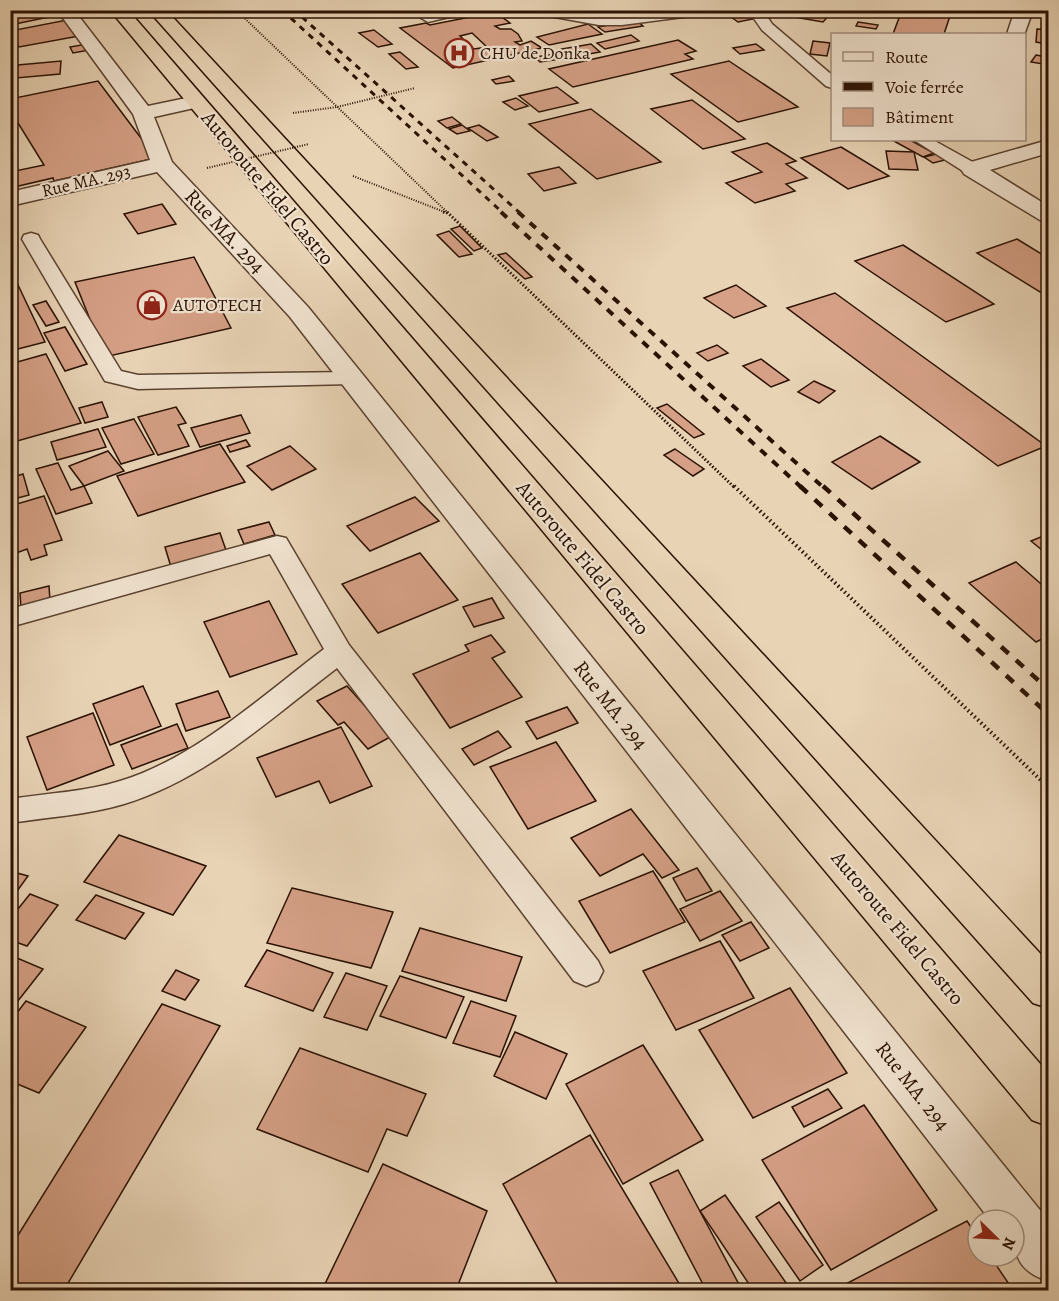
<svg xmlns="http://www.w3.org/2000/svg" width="1059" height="1301" viewBox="0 0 1059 1301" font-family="Alegreya,serif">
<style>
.building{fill:#d5a086;stroke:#2a1102;stroke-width:1.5;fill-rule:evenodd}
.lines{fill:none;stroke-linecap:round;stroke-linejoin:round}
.service-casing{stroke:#5a422f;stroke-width:3}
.minor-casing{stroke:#5a422f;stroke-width:3}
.trunk-casing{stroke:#2a1102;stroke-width:3}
.path-far2{stroke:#2a1102;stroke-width:2;stroke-dasharray:1 1.5;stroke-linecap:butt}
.path-far1{stroke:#2a1102;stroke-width:3;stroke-dasharray:1.5 2;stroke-linecap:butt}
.path{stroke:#2a1102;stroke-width:4;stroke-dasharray:1.5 3;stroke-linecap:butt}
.service{fill:#f0e2cf;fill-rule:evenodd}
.minor{fill:#f0e2cf;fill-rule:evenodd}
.trunk{fill:#e8d3b5;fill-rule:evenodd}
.rail-far2{stroke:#2a1102;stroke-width:3;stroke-dasharray:6 6;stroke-linecap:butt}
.rail-far1{stroke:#2a1102;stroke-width:4;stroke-dasharray:8 8;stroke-linecap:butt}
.rail{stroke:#2a1102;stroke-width:4.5;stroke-dasharray:10 10;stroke-linecap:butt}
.path-bridge{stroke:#2a1102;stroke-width:2;stroke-dasharray:1 1.5;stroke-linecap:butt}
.labels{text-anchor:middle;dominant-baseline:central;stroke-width:4.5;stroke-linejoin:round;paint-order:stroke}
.far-poi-label{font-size:18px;fill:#2a1102;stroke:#f0e2cf;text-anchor:start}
.far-street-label{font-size:18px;fill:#2a1102;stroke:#f0e2cf}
.street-label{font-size:21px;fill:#2a1102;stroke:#f0e2cf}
</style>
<rect width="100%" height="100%" fill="#e8d3b5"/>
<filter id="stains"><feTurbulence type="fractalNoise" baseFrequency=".00333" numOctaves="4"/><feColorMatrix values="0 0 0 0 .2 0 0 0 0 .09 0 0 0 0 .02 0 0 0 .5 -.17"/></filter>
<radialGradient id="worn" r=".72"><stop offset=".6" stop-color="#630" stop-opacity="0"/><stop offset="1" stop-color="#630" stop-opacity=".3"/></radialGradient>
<g class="building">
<polygon points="44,10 49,17 10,25 10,11"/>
<polygon points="793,10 834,10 823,22 788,16"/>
<polygon points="902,10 952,10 944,34 893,34"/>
<path d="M495,12L510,23L495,26L500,29H511L518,34L522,41L515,42L520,45L531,41L542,48L453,68L400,28L426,23L430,25ZM472,33L487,47L474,49L460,36Z"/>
<polygon points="750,13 758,18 738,22 731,17"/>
<polygon points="67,20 79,36 19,47 10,35 10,31"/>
<polygon points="636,20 643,26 605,32 598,27"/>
<polygon points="858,22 878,25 876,29 856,26"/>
<polygon points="588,24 602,34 549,45 537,37"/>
<polygon points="1037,29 1048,30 1048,44 1036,42"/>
<polygon points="374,30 392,44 378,47 359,33"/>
<polygon points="631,35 639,41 605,49 597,43"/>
<polygon points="678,40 696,51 685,54 693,59 573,87 549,69"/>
<polygon points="813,41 830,43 827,56 810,54"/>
<polygon points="87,44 90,50 73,53 70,47"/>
<polygon points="591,44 600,52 571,57 562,49"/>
<polygon points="756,44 764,50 740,54 733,48"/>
<polygon points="400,52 418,67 406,69 389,54"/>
<polygon points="563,53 568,58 540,62 535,57"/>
<polygon points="1036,55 1047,57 1043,64 1031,62"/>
<polygon points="61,61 60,74 16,78 18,65"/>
<polygon points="729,61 798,107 738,122 671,74"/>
<polygon points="509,76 514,81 496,84 492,80"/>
<polygon points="98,81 156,158 54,181 53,178 10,188 10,172 44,165 10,110 10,99"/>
<polygon points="557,87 578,103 539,112 519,96"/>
<polygon points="516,98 528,106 515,110 503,102"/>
<polygon points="692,100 745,139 703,149 651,109"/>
<polygon points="591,109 661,162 597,179 529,124"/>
<polygon points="452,117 461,124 447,128 438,121"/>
<polygon points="462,125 470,131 457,134 449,129"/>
<polygon points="479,125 498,137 487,141 468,128"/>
<polygon points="892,140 910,140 934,153 923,157"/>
<polygon points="767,143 796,161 786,164 807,178 786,184 795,191 755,203 726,183 762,172 732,152"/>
<polygon points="841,147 889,176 848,189 801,158"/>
<polygon points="886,151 914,152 918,170 889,169"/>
<polygon points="941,153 949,159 933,163 924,157"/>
<polygon points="559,167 576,183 544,191 528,174"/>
<polygon points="162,204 176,224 138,234 124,214"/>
<polygon points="460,226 482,248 474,251 451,229"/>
<polygon points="449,231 472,254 459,257 437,235"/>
<polygon points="1017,239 1048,258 1048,297 977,253"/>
<polygon points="903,245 994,304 946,322 855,261"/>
<polygon points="506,253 532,277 525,279 498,255"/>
<polygon points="194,257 231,328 105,357 75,282"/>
<polygon points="10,268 45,342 10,351"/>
<polygon points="736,285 766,306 734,318 704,298"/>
<polygon points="835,293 1046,446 998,466 787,308"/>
<polygon points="46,301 59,322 46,326 33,305"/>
<polygon points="65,327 87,364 65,371 44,333"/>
<polygon points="717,345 728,353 708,361 697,353"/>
<polygon points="46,354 81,423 10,443 10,364"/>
<polygon points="761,359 789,380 771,387 743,366"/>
<polygon points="814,381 835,391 819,403 798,392"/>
<polygon points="102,402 108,417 85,423 79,408"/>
<polygon points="667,404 704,434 694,438 657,408"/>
<polygon points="176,407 186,423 178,425 189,446 158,455 138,417"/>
<polygon points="241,415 250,433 200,447 191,428"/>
<polygon points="134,419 154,454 121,464 102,428"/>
<polygon points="98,429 106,447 57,460 51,442"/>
<polygon points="880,436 920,462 872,489 832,462"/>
<polygon points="246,440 250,446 230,452 227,446"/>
<polygon points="220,444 245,482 138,516 117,476"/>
<polygon points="290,446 316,469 272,490 247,466"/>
<polygon points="675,449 704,469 693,476 664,455"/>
<polygon points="108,451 124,471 84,486 69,466"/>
<polygon points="58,463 71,490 84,486 92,503 56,514 36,469"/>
<polygon points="23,474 29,495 10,500 10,478"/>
<polygon points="44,496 62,540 44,545 47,555 31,560 27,549 11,555 10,506"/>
<polygon points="415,497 439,521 370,551 347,526"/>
<polygon points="269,522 275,535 244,544 238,530"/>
<polygon points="220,533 227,553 171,567 165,547"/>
<polygon points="1048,534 1048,555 1031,541"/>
<polygon points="420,553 458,600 378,633 342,584"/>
<polygon points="1016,562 1048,590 1048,636 1036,642 969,583"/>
<polygon points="49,586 50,601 21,608 20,593"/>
<polygon points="492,598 504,618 474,627 463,607"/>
<polygon points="269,601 297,654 230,677 204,622"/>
<polygon points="491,635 505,652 492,658 522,697 450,728 413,674 469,651 465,645"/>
<polygon points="143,686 161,726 110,745 93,704"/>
<polygon points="347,686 392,736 368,749 344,722 338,725 317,701"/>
<polygon points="218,691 230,717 186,731 176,704"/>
<polygon points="567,707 578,723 537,739 526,722"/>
<polygon points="93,713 114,765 47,790 27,737"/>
<polygon points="177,724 188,748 132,769 121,745"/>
<polygon points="341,727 372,786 330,803 319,781 276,797 257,758"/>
<polygon points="498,731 511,747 474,765 462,749"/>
<polygon points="556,742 596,801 528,829 490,767"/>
<polygon points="631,809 679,870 662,878 643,854 600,876 571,838"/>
<polygon points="119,835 206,866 173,915 84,882"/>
<polygon points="697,868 712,891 686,901 673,878"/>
<polygon points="10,871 28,876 10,901"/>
<polygon points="653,871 685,922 610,953 579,901"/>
<polygon points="292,888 393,912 371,968 267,943"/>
<polygon points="720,891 742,921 700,941 680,909"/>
<polygon points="30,894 58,905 27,946 10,940 10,919"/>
<polygon points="96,895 144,913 125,939 76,920"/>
<polygon points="751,922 769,948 740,961 722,935"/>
<polygon points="420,928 522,957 506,1001 402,971"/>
<polygon points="720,941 754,998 676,1030 643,971"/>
<polygon points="267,950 333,973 313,1011 245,986"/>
<polygon points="10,955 43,969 10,1011"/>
<polygon points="176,970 199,980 185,1000 162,991"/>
<polygon points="346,973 387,986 367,1030 324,1017"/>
<polygon points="400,976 464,997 446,1038 380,1016"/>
<polygon points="790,988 847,1073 753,1118 699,1030"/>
<polygon points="26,1001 86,1027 39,1093 10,1081 10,1022"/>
<polygon points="471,1001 516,1016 500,1057 453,1043"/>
<polygon points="162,1004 220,1026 64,1290 10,1290 10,1248"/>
<polygon points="515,1032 567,1054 546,1099 494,1076"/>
<polygon points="643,1045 703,1140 623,1184 566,1084"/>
<polygon points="300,1048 426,1094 407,1136 387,1129 368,1172 257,1129"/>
<polygon points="828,1089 842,1108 804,1127 792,1107"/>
<polygon points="864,1105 937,1210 831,1270 762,1160"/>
<polygon points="590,1135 683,1290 561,1290 503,1184"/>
<polygon points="383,1164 487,1211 456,1290 322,1290"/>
<polygon points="678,1170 742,1290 706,1290 650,1183"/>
<polygon points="725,1195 791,1290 753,1290 700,1211"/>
<polygon points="779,1202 823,1265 800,1281 756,1217"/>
<polygon points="967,1221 978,1238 978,1256 990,1256 1013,1290 843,1290 840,1287"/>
</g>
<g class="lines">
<g class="service-casing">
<g id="service">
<polygon points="441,10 468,10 466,13 428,22 421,18 423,15"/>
<polygon points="531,10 565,10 599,17 622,17 669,10 713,10 706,14 622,25 599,25 538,14"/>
<polygon points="748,10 763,10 772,24 832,75 832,88 826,86 762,30"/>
<polygon points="914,140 933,140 978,165 981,169 978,173 966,173"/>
<polygon points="31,233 38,235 40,239 121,371 138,375 351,372 359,373 362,378 359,383 351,384 138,389 105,381 22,239 24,235"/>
<path d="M277,536L286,538L349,645L598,961L603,971L598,981L586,986L574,981L337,668C270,719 206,779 124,804C87,815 48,817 10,823V799C47,793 85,792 120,781C194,759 263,695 324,649L270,554L10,627V609Z"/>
</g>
</g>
<g class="minor-casing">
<g id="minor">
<path d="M57,10H74L148,106L196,96L203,98L206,102L203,106L154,117L172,162L308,307L1048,1220V1281C1014,1270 1014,1251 1014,1220H990L290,317L157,172L10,206V192L150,160L133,114Z"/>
<polygon points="1015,10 1033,10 1024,35 1007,34"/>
<polygon points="1048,140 1048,153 990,170 1048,206 1048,222 1040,220 964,174 961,169 964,164"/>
</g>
</g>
<g class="trunk-casing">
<g id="trunk">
<polygon points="110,10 128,10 1048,1073 1048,1126 1032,1120"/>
<polygon points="148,10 166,10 1048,962 1048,1008 1033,1003"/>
</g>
</g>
<g class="path-far2">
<polyline points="236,10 448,213"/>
<polyline points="293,113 337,107 415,88"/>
<polyline points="353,176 447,213"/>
</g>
<g class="path-far1">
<polyline points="443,212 447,213"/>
<polyline points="447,212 735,488"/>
</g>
<polyline class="path" points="734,486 1048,787"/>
<use href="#service" class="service"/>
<use href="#minor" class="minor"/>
<use href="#trunk" class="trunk"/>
<g class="rail-far2">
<polyline points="282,10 503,213"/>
<polyline points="302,17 520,213"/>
</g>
<g class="rail-far1">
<polyline points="501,212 802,488"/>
<polyline points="518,212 824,488"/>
</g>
<g class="rail">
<polyline points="800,486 1048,714"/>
<polyline points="823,486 1048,689"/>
</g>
<polyline class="path-bridge" points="207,168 309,144"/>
</g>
<defs>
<g id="hospital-ring" transform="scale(1.5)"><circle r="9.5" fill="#f0e2cf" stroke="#8f2418" stroke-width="1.5"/><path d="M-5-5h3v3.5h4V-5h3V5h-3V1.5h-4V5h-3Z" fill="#8f2418"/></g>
<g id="shop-ring" transform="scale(1.5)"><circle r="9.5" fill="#f0e2cf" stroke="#8f2418" stroke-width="1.5"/><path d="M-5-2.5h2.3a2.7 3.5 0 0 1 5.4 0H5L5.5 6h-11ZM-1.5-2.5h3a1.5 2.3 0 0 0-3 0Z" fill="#8f2418"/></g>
</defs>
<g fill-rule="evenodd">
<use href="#hospital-ring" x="459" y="53"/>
<use href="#shop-ring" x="152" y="305"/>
</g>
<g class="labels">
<g class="far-poi-label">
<text x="480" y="53">CHU de Donka</text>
<text x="173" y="305">AUTOTECH</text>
</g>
<g class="far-street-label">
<text transform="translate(86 181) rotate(-13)">Rue MA. 293</text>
</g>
<g class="street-label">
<text transform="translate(268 188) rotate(50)">Autoroute Fidel Castro</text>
<text transform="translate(225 231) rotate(47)">Rue MA. 294</text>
<text transform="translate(583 558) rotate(50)">Autoroute Fidel Castro</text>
<text transform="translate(611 705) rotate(52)">Rue MA. 294</text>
<text transform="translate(898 928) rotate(50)">Autoroute Fidel Castro</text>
<text transform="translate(913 1086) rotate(52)">Rue MA. 294</text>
</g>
</g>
<rect width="1059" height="1301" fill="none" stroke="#e8d3b5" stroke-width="36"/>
<rect x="12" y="12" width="1035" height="1277" fill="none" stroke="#2a1102" stroke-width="3"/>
<rect x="18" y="18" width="1023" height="1265" fill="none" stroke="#2a1102" stroke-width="1.5"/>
<rect x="831" y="33" width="195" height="108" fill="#f0e2cf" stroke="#a18e7d" stroke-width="1.5"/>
<rect x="843" y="52" width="30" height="9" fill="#f0e2cf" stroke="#a18e7d" stroke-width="1.5"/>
<text x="885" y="63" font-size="18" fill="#2a1102">Route</text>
<rect x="843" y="82" width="30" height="9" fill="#2a1102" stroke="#a18e7d" stroke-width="1.5"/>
<text x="885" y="93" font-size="18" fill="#2a1102">Voie ferrée</text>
<rect x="843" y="108" width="30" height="18" fill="#d5a086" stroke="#a18e7d" stroke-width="1.5"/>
<text x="885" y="123" font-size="18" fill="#2a1102">Bâtiment</text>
<g transform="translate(996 1238) rotate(114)"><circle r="28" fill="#f0e2cf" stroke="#a18e7d" stroke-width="1.5"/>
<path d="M0-4.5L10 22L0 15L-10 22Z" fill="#8f2418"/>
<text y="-9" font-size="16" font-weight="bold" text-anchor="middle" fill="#2a1102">N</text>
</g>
<rect width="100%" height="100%" filter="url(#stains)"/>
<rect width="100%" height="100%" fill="url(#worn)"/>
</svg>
